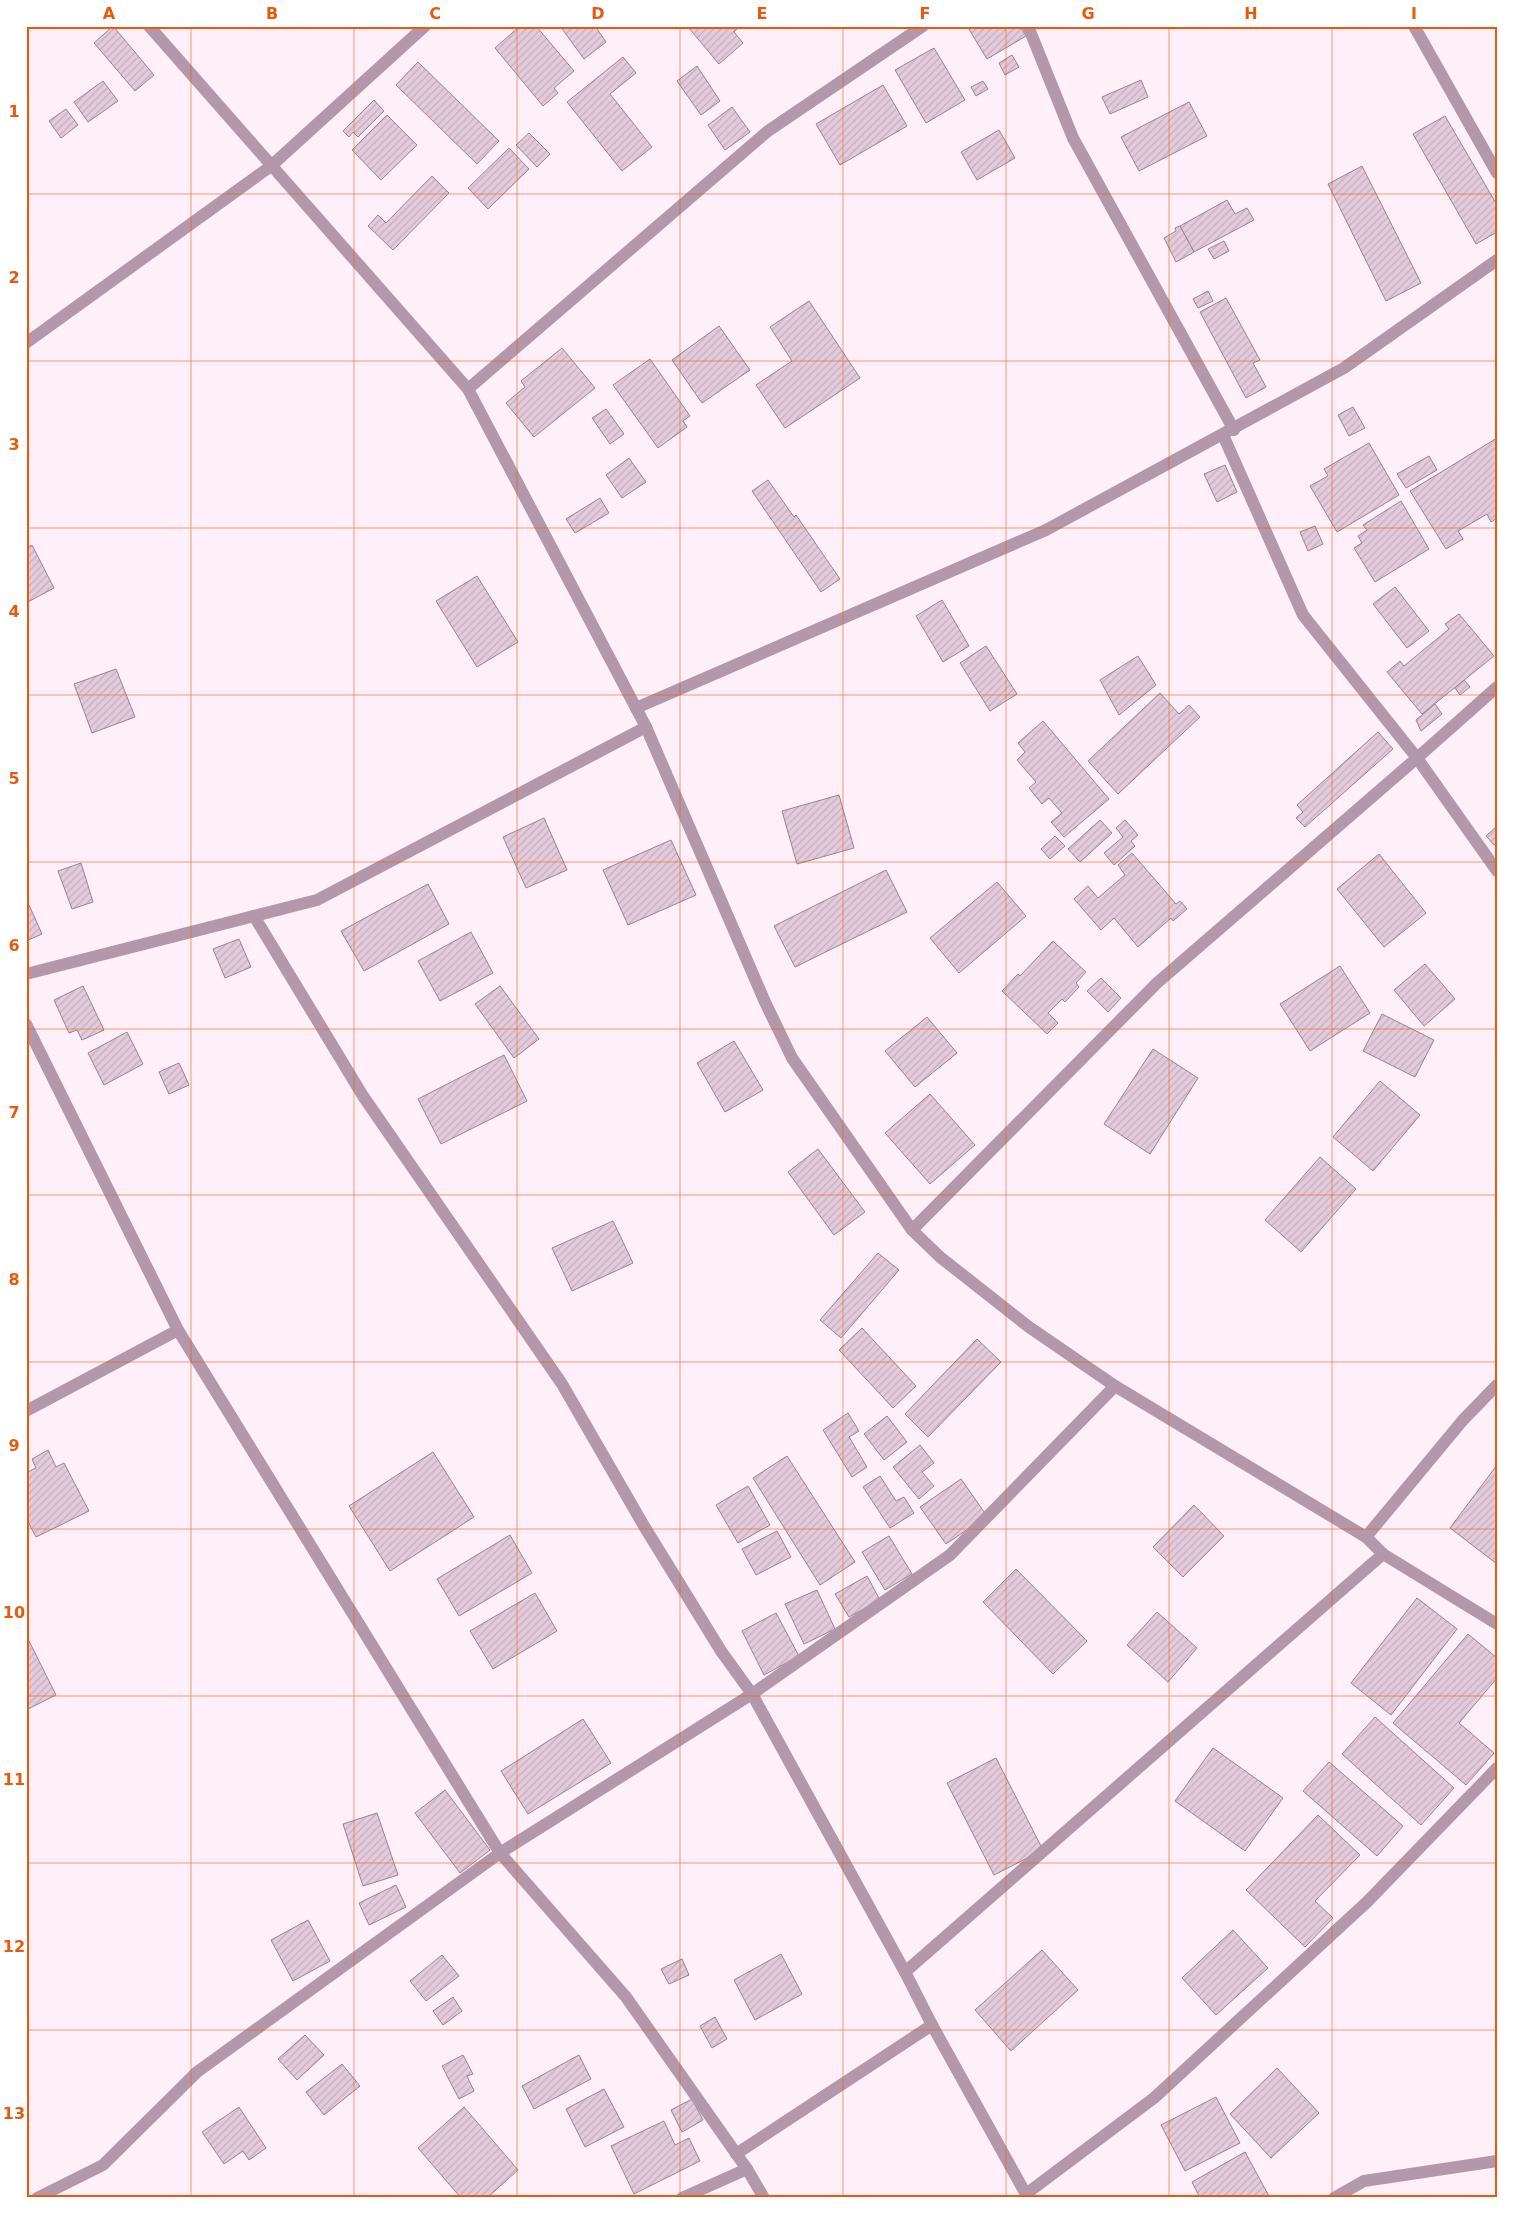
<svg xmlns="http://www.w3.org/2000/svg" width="1523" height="2224" viewBox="0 0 1523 2224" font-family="'DejaVu Sans',sans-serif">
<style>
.building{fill:url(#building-hatch);stroke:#998292}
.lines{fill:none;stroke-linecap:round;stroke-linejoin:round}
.minor{stroke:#b397aa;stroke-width:12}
.grid{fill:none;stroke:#e8590c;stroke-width:1;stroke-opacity:0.55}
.neatline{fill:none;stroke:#e8590c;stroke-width:2}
.grid-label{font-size:16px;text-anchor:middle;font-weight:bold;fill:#e8590c}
</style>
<defs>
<pattern id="building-hatch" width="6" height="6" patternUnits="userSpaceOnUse" patternTransform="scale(1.25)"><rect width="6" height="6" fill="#e4cbdb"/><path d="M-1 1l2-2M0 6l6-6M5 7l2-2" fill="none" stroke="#c4aebc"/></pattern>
</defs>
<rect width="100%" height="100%" fill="#feeff9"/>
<g class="building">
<polygon points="113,26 154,75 135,91 94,43"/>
<polygon points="520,26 536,26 574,71 554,88 558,93 543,106 495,48"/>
<polygon points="560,26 595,26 606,42 584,59"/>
<polygon points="740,26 734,32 743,43 719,64 688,27"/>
<polygon points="967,26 1020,26 1026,36 987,59"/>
<polygon points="934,48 965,100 926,123 895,70"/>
<polygon points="1012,55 1019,67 1005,75 999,63"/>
<polygon points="623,57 636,73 610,94 652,147 622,171 567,102"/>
<polygon points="418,62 499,141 477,164 396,85"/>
<polygon points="697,66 720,101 701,115 677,81"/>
<polygon points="1141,80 1148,97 1110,114 1102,97"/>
<polygon points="103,81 118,101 88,122 74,102"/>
<polygon points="983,81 988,89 976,96 971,87"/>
<polygon points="883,85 907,126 840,165 816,124"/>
<polygon points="374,100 384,111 358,137 353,132 349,137 343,131"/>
<polygon points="1189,102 1207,136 1139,171 1121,137"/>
<polygon points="732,107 750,132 725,150 708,125"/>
<polygon points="66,109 78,125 61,138 49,121"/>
<polygon points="387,115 417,145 381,180 352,150"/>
<polygon points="1445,116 1497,205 1497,232 1476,244 1413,134"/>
<polygon points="999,130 1015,158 977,180 961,152"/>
<polygon points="529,133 550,154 537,167 516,145"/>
<polygon points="509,148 529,169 488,209 468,188"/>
<polygon points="1362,166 1421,283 1386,301 1328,184"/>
<polygon points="432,176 449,193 393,250 368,226 378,215 386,223"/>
<polygon points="1227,200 1235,214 1247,208 1254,220 1194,252 1180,226"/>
<polygon points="1180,226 1194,252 1176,262 1164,238 1176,231 1175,228"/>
<polygon points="1224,241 1229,251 1214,259 1208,249"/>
<polygon points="1208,291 1213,301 1198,308 1193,299"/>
<polygon points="1226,298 1260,360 1253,363 1266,387 1246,398 1200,312"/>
<polygon points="809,301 860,378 785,428 756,385 792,361 770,327"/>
<polygon points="719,326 750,370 702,403 672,360"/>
<polygon points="562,348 595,388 534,437 506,403 525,387 521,381"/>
<polygon points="650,359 690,416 683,421 687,427 658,448 613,385"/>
<polygon points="1353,407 1365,428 1349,436 1338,415"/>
<polygon points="606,409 624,434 610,444 592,418"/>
<polygon points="1497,438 1497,518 1491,522 1487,514 1458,531 1463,539 1446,549 1410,491"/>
<polygon points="1369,443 1399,495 1337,532 1310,486 1328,476 1324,469"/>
<polygon points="1429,456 1437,470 1406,488 1397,474"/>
<polygon points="629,458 646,482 622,498 606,475"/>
<polygon points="1225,465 1237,492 1217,502 1204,474"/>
<polygon points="768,480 794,517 796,515 840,579 821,592 752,491"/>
<polygon points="600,498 609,513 575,533 566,519"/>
<polygon points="1401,501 1429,549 1375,582 1354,548 1362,543 1358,536 1367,530 1363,525"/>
<polygon points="1315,526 1323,544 1308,551 1300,532"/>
<polygon points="32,545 54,588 26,603 26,548"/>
<polygon points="477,576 518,642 477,667 436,601"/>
<polygon points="1395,587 1429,631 1407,648 1373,604"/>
<polygon points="942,600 969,646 943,662 916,616"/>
<polygon points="1459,614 1494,656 1422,714 1387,672 1400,661 1404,666 1449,629 1445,624"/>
<polygon points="986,646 1017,694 990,711 960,663"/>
<polygon points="1138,656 1156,685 1119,715 1100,680"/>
<polygon points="116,669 135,717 92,733 74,684"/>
<polygon points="1464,680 1470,687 1460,695 1455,688"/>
<polygon points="1160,693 1179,714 1189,705 1200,717 1118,794 1088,761"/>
<polygon points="1435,704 1442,714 1421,731 1416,720"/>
<polygon points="1043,721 1109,799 1064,837 1051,822 1062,813 1049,798 1042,804 1029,788 1036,782 1017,760 1025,752 1018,743"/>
<polygon points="1378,732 1393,749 1305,827 1296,818 1303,812 1297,805"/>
<polygon points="839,795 854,848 797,864 782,811"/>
<polygon points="544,818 567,870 526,888 503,837"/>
<polygon points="1100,820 1112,833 1080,862 1068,849"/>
<polygon points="1125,820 1138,835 1131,841 1135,846 1114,865 1104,853 1123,837 1116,828"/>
<polygon points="1497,826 1497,843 1494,845 1486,836"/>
<polygon points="1055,836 1065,846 1050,859 1041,849"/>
<polygon points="671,840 696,895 628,925 603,870"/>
<polygon points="1132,853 1176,904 1180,901 1187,909 1173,921 1171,918 1138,947 1114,918 1101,930 1074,899 1088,886 1098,898 1125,875 1118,865"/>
<polygon points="1379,854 1426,913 1384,947 1337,889"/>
<polygon points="81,863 93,902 72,909 58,871"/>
<polygon points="886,870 907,912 795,967 774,926"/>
<polygon points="997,882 1026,916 959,973 930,938"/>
<polygon points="428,884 449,924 364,971 341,931"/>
<polygon points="29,905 42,934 26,941 26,906"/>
<polygon points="471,932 493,973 440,1001 418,961"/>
<polygon points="239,939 251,967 225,978 213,949"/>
<polygon points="1053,941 1086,972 1076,983 1079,987 1065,1002 1062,999 1048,1013 1058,1023 1047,1034 1002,991 1018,974 1020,976"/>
<polygon points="1425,964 1455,999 1424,1026 1394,990"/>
<polygon points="1340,966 1370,1013 1310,1051 1280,1004"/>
<polygon points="1101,978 1121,998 1108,1012 1087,991"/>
<polygon points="83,986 104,1030 82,1040 77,1030 69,1033 54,1000"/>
<polygon points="500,986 539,1039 514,1058 475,1004"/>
<polygon points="1382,1014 1434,1040 1415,1077 1363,1051"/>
<polygon points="927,1017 957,1053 915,1087 885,1051"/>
<polygon points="127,1032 143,1064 104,1085 88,1053"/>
<polygon points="734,1041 763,1090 725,1112 697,1063"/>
<polygon points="1153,1049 1198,1078 1150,1154 1104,1124"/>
<polygon points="504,1055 527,1101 441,1144 418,1099"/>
<polygon points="179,1063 189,1085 169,1094 159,1072"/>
<polygon points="1380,1081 1420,1115 1373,1171 1333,1137"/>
<polygon points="930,1094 975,1145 930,1184 885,1133"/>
<polygon points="818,1149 865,1212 834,1235 788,1172"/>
<polygon points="1320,1157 1356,1189 1301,1252 1265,1220"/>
<polygon points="613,1221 633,1263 572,1291 552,1248"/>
<polygon points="878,1253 899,1270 841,1338 820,1320"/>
<polygon points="862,1328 916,1386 893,1408 839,1350"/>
<polygon points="977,1339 1001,1362 928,1437 905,1414"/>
<polygon points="848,1413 859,1431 849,1437 867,1467 852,1477 823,1430"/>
<polygon points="887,1416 907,1442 884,1460 864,1434"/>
<polygon points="920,1445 934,1463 922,1472 934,1486 919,1499 893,1467"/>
<polygon points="48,1450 56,1467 64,1463 89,1511 36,1537 26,1518 26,1490 28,1489 26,1473 36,1468 32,1459"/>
<polygon points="433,1452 474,1517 390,1571 349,1506"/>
<polygon points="787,1456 855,1562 820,1585 753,1478"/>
<polygon points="1497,1465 1497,1564 1450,1528"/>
<polygon points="880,1476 896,1501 904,1497 914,1513 890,1528 863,1487"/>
<polygon points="961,1479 987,1516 946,1544 920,1507"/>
<polygon points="748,1486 770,1525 738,1543 716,1505"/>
<polygon points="1194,1505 1224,1536 1183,1577 1153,1547"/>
<polygon points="777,1531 791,1557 756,1575 742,1549"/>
<polygon points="510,1535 532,1573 459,1616 437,1579"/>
<polygon points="889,1536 912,1574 885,1590 862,1552"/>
<polygon points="1016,1569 1087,1641 1053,1674 983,1602"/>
<polygon points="867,1576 880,1600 849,1617 835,1594"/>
<polygon points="817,1590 835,1629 804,1644 785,1604"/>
<polygon points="535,1593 557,1631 493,1669 470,1631"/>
<polygon points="1417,1598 1457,1629 1391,1715 1351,1683"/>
<polygon points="1157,1612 1197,1648 1168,1682 1127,1645"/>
<polygon points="776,1613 799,1656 764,1675 742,1631"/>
<polygon points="1468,1634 1497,1658 1497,1678 1459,1723 1494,1753 1466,1785 1393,1723"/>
<polygon points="28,1639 56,1695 26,1710 26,1640"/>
<polygon points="1375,1717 1454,1788 1421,1825 1342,1754"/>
<polygon points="583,1719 611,1763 528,1814 501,1771"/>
<polygon points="1213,1748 1283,1798 1245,1851 1175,1801"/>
<polygon points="996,1758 1043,1850 994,1875 947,1783"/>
<polygon points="1329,1762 1403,1826 1377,1856 1303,1791"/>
<polygon points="445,1790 490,1850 460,1873 415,1813"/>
<polygon points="377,1813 398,1875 363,1886 343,1824"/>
<polygon points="1318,1815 1360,1855 1315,1901 1333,1918 1305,1947 1246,1890"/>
<polygon points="396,1885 406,1907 369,1925 359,1903"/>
<polygon points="308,1920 330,1961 293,1981 271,1940"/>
<polygon points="1233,1930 1268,1968 1216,2015 1182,1978"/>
<polygon points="1042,1950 1078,1990 1011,2051 975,2010"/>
<polygon points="781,1954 802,1994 755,2020 734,1980"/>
<polygon points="442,1955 459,1976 426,2001 410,1981"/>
<polygon points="682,1959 689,1975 669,1984 661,1969"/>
<polygon points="453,1997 462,2011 443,2025 433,2011"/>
<polygon points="715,2017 727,2039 712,2048 700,2026"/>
<polygon points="305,2035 324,2055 297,2080 278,2059"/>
<polygon points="463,2055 473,2074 467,2076 474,2091 459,2099 442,2066"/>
<polygon points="579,2055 591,2079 534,2109 522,2086"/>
<polygon points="342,2064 360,2086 324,2115 306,2092"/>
<polygon points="1277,2068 1319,2113 1271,2158 1230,2114"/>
<polygon points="604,2089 624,2127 585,2147 566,2109"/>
<polygon points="1216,2097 1240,2143 1185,2171 1161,2125"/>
<polygon points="692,2099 703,2120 682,2132 671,2110"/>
<polygon points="239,2107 266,2148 249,2160 243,2151 224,2164 202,2132"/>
<polygon points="464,2107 518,2170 487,2198 461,2198 418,2148"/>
<polygon points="664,2121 675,2145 689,2138 700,2161 634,2194 611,2146"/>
<polygon points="1245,2152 1270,2198 1200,2198 1192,2182"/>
</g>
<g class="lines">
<g class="minor">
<polyline points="149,26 468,389 646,727 765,1002 792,1058 912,1230 940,1257 1029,1327 1115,1386 1366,1537 1383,1554 1497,1624"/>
<polyline points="1028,26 1073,138 1234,430"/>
<polyline points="1414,26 1497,173"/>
<polyline points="26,343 271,166 425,26"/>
<polyline points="468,389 768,131 923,26"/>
<polyline points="1223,435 1303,615 1417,758 1497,871"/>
<polyline points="636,708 1046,530 1344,368 1497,260"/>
<polyline points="254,916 363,1096 562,1384 644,1526 721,1651 752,1694 905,1972 932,2025 1028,2198"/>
<polyline points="26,974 317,900 646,727"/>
<polyline points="26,1024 178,1330 500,1853 626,1997 747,2169 764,2198"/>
<polyline points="912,1230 1157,983 1417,758 1497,687"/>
<polyline points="26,1411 178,1330"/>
<polyline points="1366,1537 1463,1420 1497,1385"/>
<polyline points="905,1972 1383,1554"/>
<polyline points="736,2154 932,2025"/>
<polyline points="1026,2194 1154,2098 1367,1902 1497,1768"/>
<polyline points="37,2198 103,2165 197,2072 500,1853 752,1694 950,1555 1115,1386"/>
<polyline points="682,2198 747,2169"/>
<polyline points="1334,2198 1364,2181 1497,2161"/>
</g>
</g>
<path class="grid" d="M191,26V2198M354,26V2198M517,26V2198M680,26V2198M843,26V2198M1006,26V2198M1169,26V2198M1332,26V2198M26,194H1497M26,361H1497M26,528H1497M26,695H1497M26,862H1497M26,1029H1497M26,1195H1497M26,1362H1497M26,1529H1497M26,1696H1497M26,1863H1497M26,2030H1497"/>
<rect width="1523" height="2224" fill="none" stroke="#ffffff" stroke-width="55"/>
<rect x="28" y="28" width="1468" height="2168" class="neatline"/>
<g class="grid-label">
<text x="109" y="19">A</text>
<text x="272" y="19">B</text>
<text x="435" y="19">C</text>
<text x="598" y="19">D</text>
<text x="762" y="19">E</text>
<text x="925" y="19">F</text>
<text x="1088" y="19">G</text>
<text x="1251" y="19">H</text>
<text x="1414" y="19">I</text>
<text x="14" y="117">1</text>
<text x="14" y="283">2</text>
<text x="14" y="450">3</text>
<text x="14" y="617">4</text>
<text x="14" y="784">5</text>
<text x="14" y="951">6</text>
<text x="14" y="1118">7</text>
<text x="14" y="1285">8</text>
<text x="14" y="1451">9</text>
<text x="14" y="1618">10</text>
<text x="14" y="1785">11</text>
<text x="14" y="1952">12</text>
<text x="14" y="2119">13</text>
</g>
</svg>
